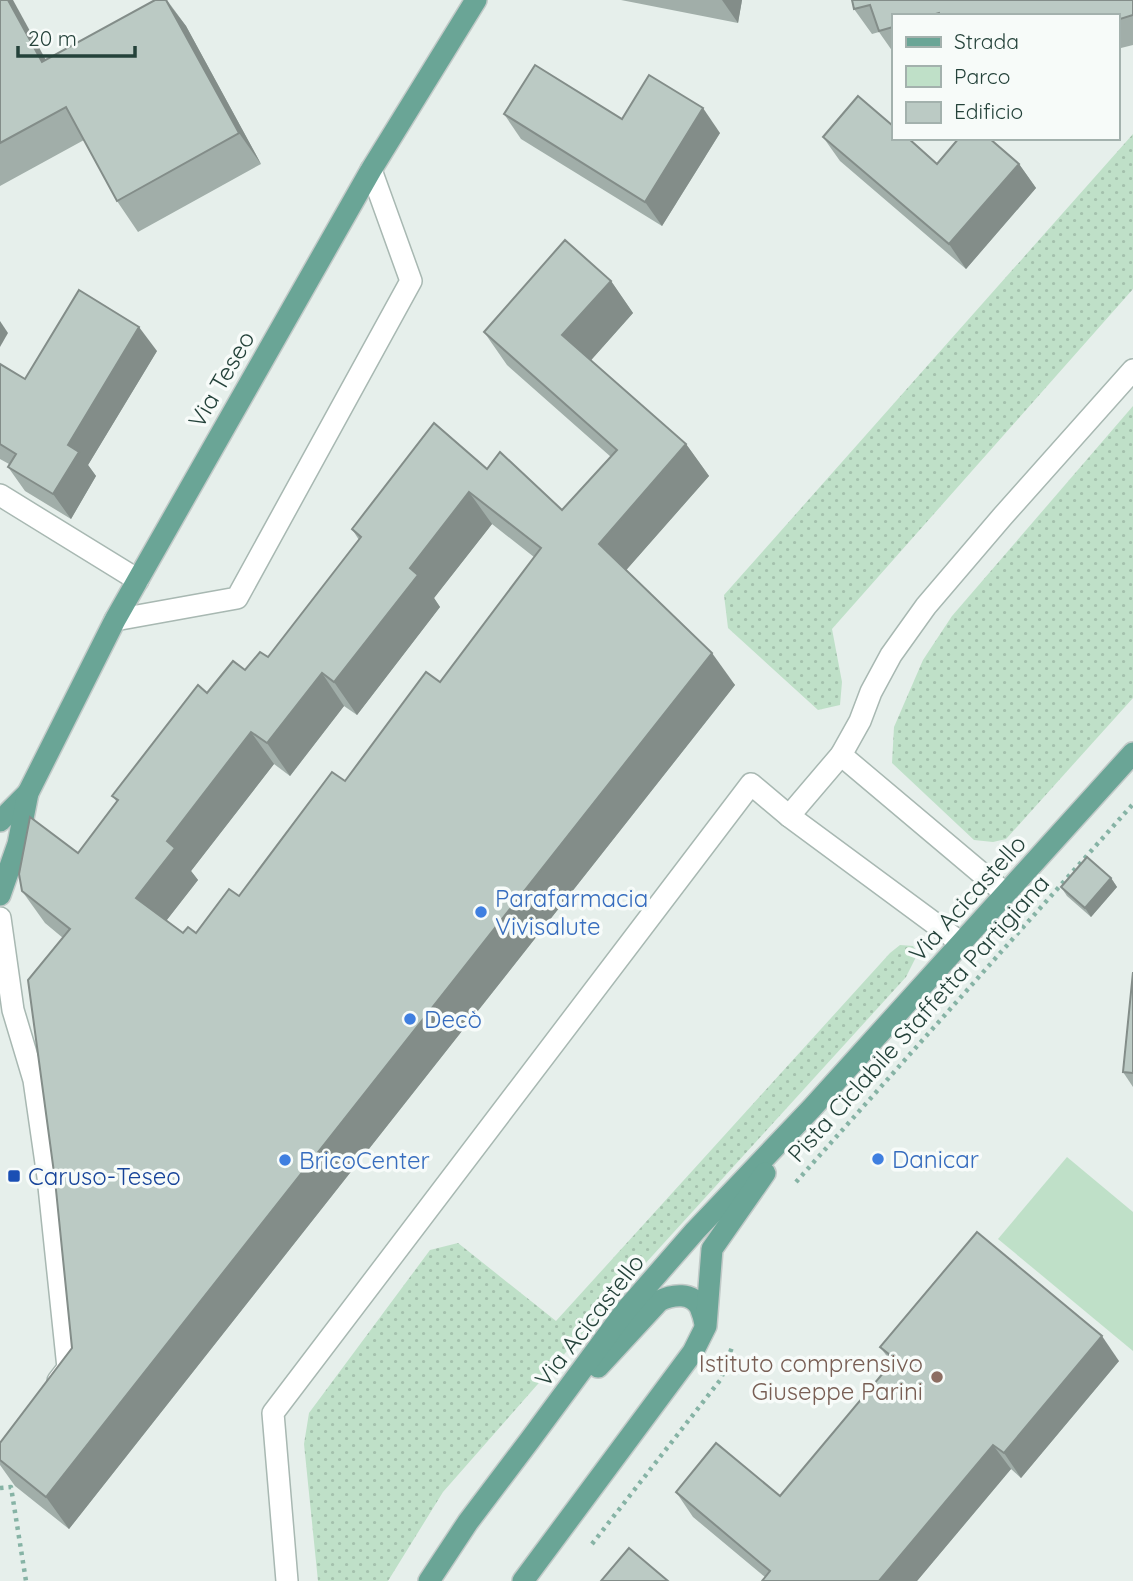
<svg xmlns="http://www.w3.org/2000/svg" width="1133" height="1581" viewBox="0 0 1133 1581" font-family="Quicksand,sans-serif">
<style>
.grass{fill:url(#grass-dots)}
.park{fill:#bfe0c8}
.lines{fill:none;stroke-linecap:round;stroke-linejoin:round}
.minor-casing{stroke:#a8b8b2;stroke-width:24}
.major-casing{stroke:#c2cac8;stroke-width:24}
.path{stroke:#86b3a5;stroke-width:4.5;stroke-dasharray:3.5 5;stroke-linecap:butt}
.minor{stroke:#fff;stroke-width:21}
.major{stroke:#6aa596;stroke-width:21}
.wall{fill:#a1aea9;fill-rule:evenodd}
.shaded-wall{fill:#838d89}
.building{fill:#bbcac4;stroke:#838d89;stroke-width:2;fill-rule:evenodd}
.shop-dot{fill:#3f7fe0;stroke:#f7fbf9;stroke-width:2.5}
.transit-dot{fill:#1a4fb4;stroke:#f7fbf9;stroke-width:2.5}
.education-dot{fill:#8d6e63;stroke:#f7fbf9;stroke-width:2.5}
.labels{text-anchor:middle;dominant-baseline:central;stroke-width:7;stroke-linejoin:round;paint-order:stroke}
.street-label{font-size:24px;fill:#24423a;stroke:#f7fbf9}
.shop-label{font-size:24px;fill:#366cbe;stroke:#f7fbf9;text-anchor:start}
.transit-label{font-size:24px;fill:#164399;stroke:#f7fbf9;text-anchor:start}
.education-label{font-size:24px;fill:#785e54;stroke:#f7fbf9;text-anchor:end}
</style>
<defs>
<pattern id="grass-dots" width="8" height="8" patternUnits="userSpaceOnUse" patternTransform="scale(1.75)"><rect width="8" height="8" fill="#bfe0c8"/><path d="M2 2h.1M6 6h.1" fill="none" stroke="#a4c1ad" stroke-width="1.8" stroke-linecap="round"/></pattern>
</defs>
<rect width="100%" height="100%" fill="#e6efeb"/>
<g class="grass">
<polygon points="1133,134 1133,289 832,629 842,682 840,705 818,710 728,628 724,595"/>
<polygon points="1133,406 1133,698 1006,839 993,842 974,840 892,763 894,727 923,660 952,616"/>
<polygon points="900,945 913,946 918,953 906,977 603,1310 443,1492 388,1581 318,1581 304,1444 309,1413 430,1250 458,1243 556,1321 890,953"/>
</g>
<polygon class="park" points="1067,1157 1133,1212 1133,1351 998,1239"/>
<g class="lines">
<g class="minor-casing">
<g id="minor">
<polyline points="0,495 138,580"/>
<polyline points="115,620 237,598 411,281 371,170"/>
<polyline points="841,755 1006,894"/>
<polyline points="789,816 841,755 860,721 871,692 891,655 926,606 1002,517 1133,370"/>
<polyline points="0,918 13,1010 34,1080 48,1177 68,1368 58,1381"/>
<path d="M287,1581L273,1413C432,1202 593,994 751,784L789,816L961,943"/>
</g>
</g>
<g class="major-casing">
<g id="major">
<polyline points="0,821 28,793"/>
<polyline points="0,895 18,844 28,793 115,620 371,170 476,0"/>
<path d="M598,1367L659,1301C673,1294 692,1292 700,1307C702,1312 704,1318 705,1324"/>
<polyline points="429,1581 468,1522 530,1440 626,1310 695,1231 811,1109 1133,753"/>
<polyline points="523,1581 693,1352 706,1326 712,1249 765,1173"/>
</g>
</g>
<g class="path">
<polyline points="796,1182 1133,804"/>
<polyline points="0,1488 11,1487 26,1581"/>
<polyline points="592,1544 721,1379 732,1347"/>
</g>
<use href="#minor" class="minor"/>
<use href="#major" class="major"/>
</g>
<g class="wall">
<polygon points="0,0 46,60 155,0 167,0 186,26 261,164 138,232 117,201 84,140 0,186"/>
<polygon points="621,0 742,0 738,23"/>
<polygon points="852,0 1133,0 1133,45 1117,49 1117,16 893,16 893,52 879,32 872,34 854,9"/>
<polygon points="504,114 622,119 720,133 662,226 521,139"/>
<polygon points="823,137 937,164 1019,164 1036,188 966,269 840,161"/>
<path d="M611,281L633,313L591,360L686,444L709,476L626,570L735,685L69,1529L15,1486L0,1465V1443L72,1348L63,938L45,923L22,891L78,853L117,802L112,796L207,693L268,657L359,540L352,529L487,469L562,510L611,457L507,365L484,332ZM492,524L534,557L440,682L345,781L239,896L196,933H183L166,921L198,880L191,871L274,764L290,776L344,706L357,715L440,607L434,598Z"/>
<polygon points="157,351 88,465 96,476 71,519 25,491 8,467 9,464 0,459 0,364 25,379"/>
<polygon points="1111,878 1117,887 1091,917 1067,896 1061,887"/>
<polygon points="1133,972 1133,1087 1123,1072"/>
<polygon points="880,1347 1119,1361 1021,1478 1011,1469 917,1581 762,1581 765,1577 693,1517 676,1492 780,1496 892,1363"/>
</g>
<g class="shaded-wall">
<polygon points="8,0 13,0 64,93 42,62"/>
<polygon points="166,0 186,26 261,164 239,133"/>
<polygon points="722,0 742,0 738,23"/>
<polygon points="703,108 720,133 662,226 645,202"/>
<polygon points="1019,164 1036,188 966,269 949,244"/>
<polygon points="611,281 633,313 585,367 562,335"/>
<polygon points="0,321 8,333 0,347"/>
<polygon points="139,327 157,351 88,465 96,476 71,519 53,494 68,445"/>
<polygon points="686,444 709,476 621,576 599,544"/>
<polygon points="469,492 492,524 434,598 440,607 357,715 334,682 410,568"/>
<polygon points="712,653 735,685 69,1529 46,1497"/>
<polygon points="322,673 344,706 290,776 267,743"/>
<polygon points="251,732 274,764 191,871 198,880 159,930 136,898 167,841"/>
<polygon points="1111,878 1117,887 1091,917 1085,908"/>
<polygon points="1102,1336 1119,1361 1021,1478 1004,1453"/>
<polygon points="993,1445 1011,1469 917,1581 879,1581"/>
</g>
<g class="building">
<polygon points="0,0 8,0 42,62 155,0 166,0 239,133 117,201 66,107 0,143"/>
<polygon points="852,0 1133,0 1133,15 1117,20 1117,16 940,16 939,13 929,16 893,16 893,27 879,31 870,5 854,9"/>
<polygon points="535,65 622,119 649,75 703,108 645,202 504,114"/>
<polygon points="858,96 893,126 893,138 908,138 937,164 959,138 989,138 1019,164 949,244 823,137"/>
<path d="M565,240L611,281L562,335L686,444L599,544L712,653L46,1497L0,1460V1443L72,1348L55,1180L28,980L70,929L22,891L19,874L30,817L78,853L118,800L112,796L198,685L207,693L233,661L245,670L260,652L268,657L361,537L352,529L434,423L487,469L500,452L562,510L617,450L484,332ZM469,492L541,548L440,682L426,672L345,781L332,772L239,896L229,889L196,933L188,927L183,933L136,898L175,848L167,841L251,732L267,743L322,673L334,682L418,575L410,568Z"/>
<polygon points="79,290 139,327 68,445 79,452 53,494 8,467 16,454 0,444 0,364 25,379"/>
<polygon points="1087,857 1111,878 1085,908 1061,887"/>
<polygon points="1133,972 1133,1073 1123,1072"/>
<polygon points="977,1232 1102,1336 1004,1453 993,1445 879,1581 762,1581 770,1571 676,1492 716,1443 780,1496 895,1359 880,1347"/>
<polygon points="629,1548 668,1581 601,1581"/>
</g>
<g class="shop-dot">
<circle cx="481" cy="912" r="7"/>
<circle cx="410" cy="1019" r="7"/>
<circle cx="878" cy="1159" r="7"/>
<circle cx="285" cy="1160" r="7"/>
</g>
<rect class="transit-dot" x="7" y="1169" width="14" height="14" rx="3.5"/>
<circle class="education-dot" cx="937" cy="1377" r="7"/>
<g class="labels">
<g class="street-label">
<text transform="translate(221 379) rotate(-60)">Via Teseo</text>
<text transform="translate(967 898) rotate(-48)">Via Acicastello</text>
<text transform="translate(918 1018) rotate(-48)">Pista Ciclabile Staffetta Partigiana</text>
<text transform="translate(589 1320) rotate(-52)">Via Acicastello</text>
</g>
<g class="shop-label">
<text x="495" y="898">Parafarmacia<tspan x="495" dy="28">Vivisalute</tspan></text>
<text x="424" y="1019">Decò</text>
<text x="892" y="1159">Danicar</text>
<text x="299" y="1160">BricoCenter</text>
</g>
<g class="transit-label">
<text x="28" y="1176">Caruso-Teseo</text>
</g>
<g class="education-label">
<text x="923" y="1363">Istituto comprensivo<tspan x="923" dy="28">Giuseppe Parini</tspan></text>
</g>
</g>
<rect x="892" y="14" width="228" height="126" fill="#f7fbf9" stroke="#a3b1ad" stroke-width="2"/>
<rect x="906" y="37" width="35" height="10" fill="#6aa596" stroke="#a3b1ad" stroke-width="2"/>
<text x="954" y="49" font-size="21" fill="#24423a">Strada</text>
<rect x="906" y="66" width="35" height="21" fill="#bfe0c8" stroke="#a3b1ad" stroke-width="2"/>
<text x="954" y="84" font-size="21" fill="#24423a">Parco</text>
<rect x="906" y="102" width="35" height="21" fill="#bbcac4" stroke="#a3b1ad" stroke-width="2"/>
<text x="954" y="119" font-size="21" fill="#24423a">Edificio</text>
<path d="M18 46v10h117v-10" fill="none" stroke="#24423a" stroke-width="3.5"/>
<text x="28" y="46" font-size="21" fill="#24423a" stroke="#f7fbf9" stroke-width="5" paint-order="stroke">20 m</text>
</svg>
